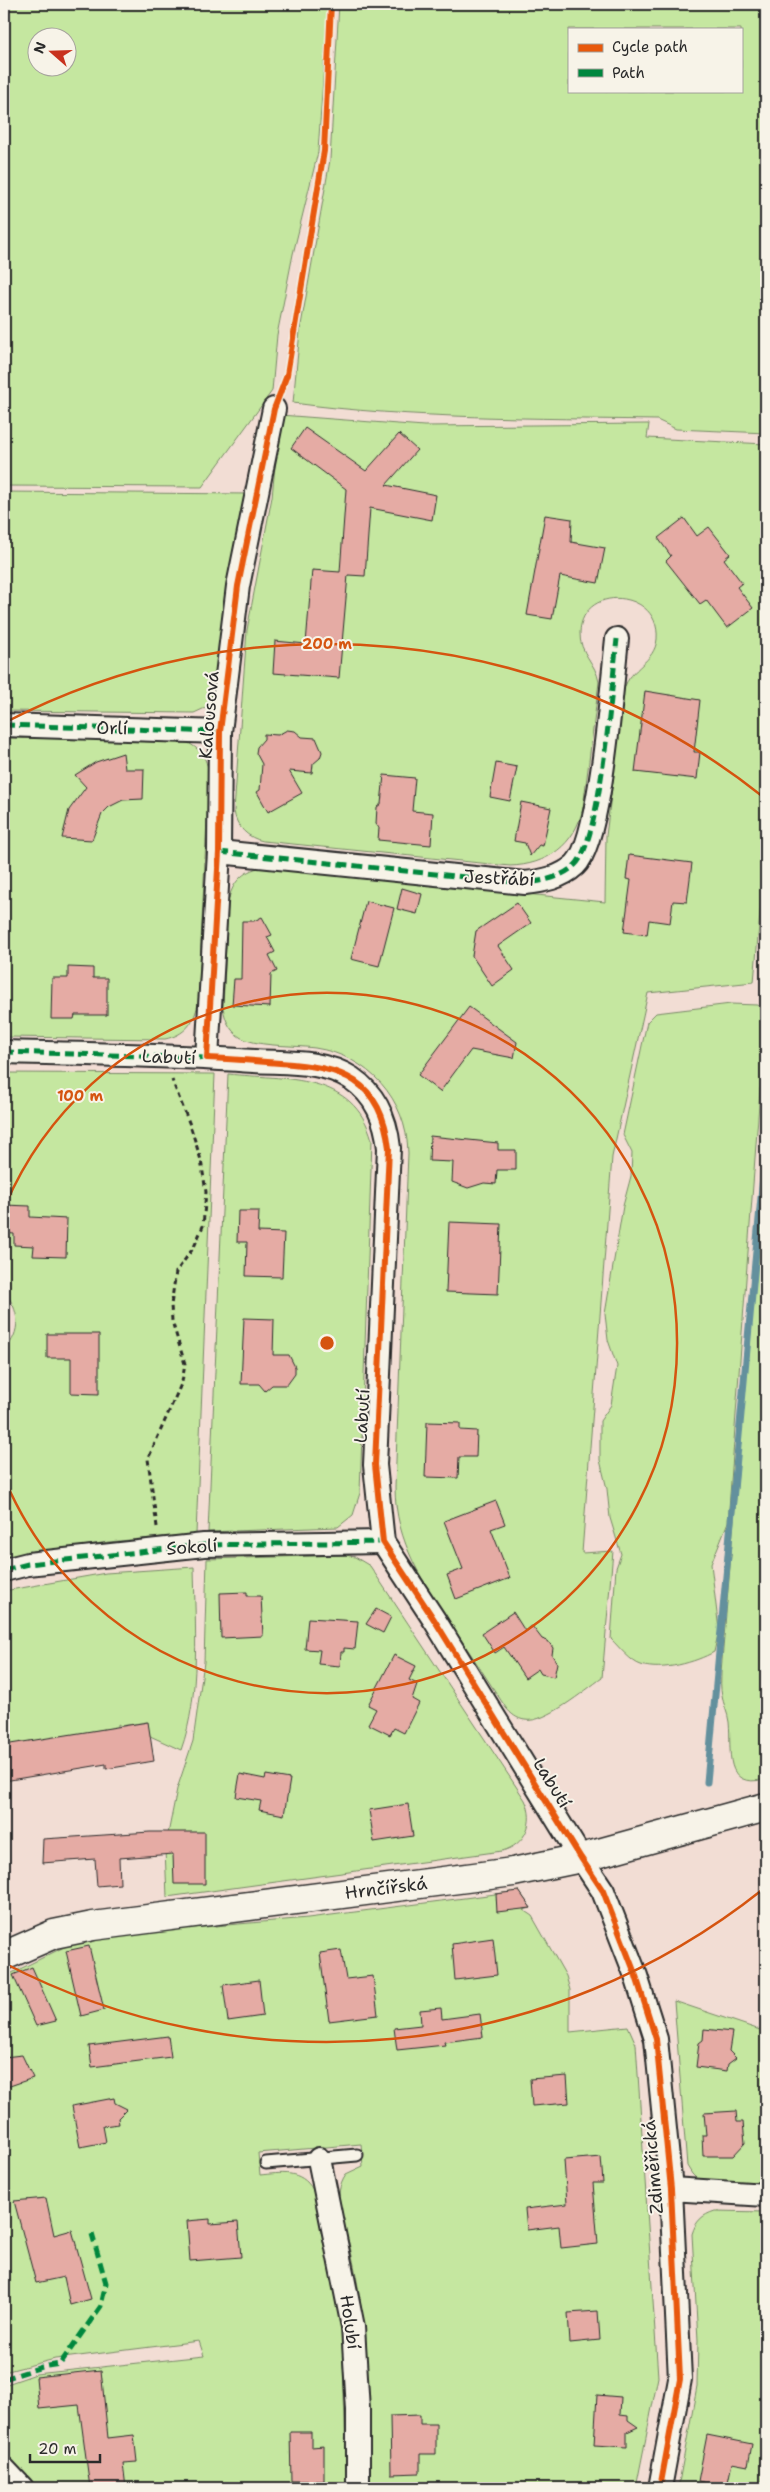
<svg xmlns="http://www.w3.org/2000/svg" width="770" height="2492" viewBox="0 0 770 2492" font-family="'Shantell Sans',sans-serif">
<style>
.green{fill:#c5e7a0;stroke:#788966;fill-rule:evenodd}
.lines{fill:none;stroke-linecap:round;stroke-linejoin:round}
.stream{stroke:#63909d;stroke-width:7}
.building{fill:#e5aba4;stroke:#2b2b2b}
.service-casing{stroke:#2b2b2b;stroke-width:15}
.minor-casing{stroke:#2b2b2b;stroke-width:26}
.tertiary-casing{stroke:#2b2b2b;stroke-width:31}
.path{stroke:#2b2b2b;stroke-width:3;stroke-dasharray:5 4;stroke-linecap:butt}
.service{stroke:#f7f3e8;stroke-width:11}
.minor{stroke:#f7f3e8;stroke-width:22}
.tertiary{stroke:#f7f3e8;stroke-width:28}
.quiet{stroke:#00873e;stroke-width:5;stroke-dasharray:10 5;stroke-linecap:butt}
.cycleway-casing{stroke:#f7f3e8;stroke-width:9}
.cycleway{stroke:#e8590c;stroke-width:6}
.ring{fill:none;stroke:#d5540f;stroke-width:2.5}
.labels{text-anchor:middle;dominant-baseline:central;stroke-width:4;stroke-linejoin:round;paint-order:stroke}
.street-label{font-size:18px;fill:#2b2b2b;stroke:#f7f3e8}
.centre{fill:#d5540f;stroke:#f7f3e8;stroke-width:2.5}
.ring-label{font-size:15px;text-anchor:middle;font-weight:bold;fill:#d5540f;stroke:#f7f3e8;stroke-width:4;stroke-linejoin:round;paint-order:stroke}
</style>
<rect width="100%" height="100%" fill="#f2ddd4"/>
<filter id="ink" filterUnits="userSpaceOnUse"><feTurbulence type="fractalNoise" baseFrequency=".02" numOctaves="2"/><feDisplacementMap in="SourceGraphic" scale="10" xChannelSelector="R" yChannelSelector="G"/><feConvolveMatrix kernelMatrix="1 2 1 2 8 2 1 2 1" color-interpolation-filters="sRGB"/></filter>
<g filter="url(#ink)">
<g class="green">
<path d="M4,4H328L318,152L293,254L277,335L272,391L202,487L4,486ZM38,38H68V68H38Z"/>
<path d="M339,4H766V433L676,429L657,420C535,418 413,419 293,403L300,331L330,160ZM569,29H741V91H569Z"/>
<path d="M280,415L424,426L649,424L647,438L766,444V846L754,982L648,993L612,1157L582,1553L613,1551L602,1678C585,1690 545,1724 525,1720C517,1719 511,1714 506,1708C488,1681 471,1654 453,1627C424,1584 395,1542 395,1487L408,1153C407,1099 368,1056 315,1048C293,1045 267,1047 246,1040C232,1035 225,1022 223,1007L228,902C232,883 242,871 262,867L605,902L606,836L624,689C630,668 655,662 657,639C661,589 581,583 580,633C579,653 596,663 599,682L583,808C575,845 547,865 510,866L263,841C248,838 236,827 234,811L247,630L272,497Z"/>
<polygon points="4,492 250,494 213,699 205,708 194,713 4,711"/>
<path d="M4,738L175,739C196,743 208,755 209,777L198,1004C194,1023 185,1035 165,1039L4,1037Z"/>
<path d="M731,1004L757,1005L765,1013L766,1052L760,1090L728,1522L711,1564L719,1630L714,1652C696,1662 662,1672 641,1665C631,1662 619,1647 611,1639L616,1568L621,1554L610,1518L607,1489L600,1460V1421L611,1405L617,1366L608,1340L605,1314L623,1206L631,1176L632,1153L623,1135L647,1022L656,1013Z"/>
<path d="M4,1073L215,1074L196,1534L108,1542L4,1558V1350C22,1333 20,1309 4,1292Z"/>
<path d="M228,1074C285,1080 354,1072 372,1140L360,1493L353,1515L338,1527L208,1532Z"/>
<path d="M766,1146V1779C722,1790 732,1750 729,1722C728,1713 723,1704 722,1695C720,1688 721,1679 721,1672Z"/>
<path d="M346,1555L355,1557L370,1566L525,1800C536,1822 525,1845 502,1851L167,1897L165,1849L177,1789L193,1741L204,1662L207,1559Z"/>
<path d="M194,1567C195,1625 201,1695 181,1750L150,1736L147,1722L121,1726L118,1724V1727L4,1746V1591L106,1573Z"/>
<path d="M519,1891L531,1908L523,1910L532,1916L566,1976L570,1990V2032L628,2026L636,2044L658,2377L636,2488H370C369,2407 369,2326 350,2247C344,2223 331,2195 346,2174L363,2166L361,2144L258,2153L260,2175C281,2173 301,2169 313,2190L335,2287L342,2333L347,2488H37L4,2452V2385L36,2374L204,2356L199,2341L55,2359L4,2372V1977L66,1946L123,1934L308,1918Z"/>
<polygon points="674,2001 766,2032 766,2186 700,2182 692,2174 687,2166"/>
<path d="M715,2211L766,2212V2488H678L697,2386L698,2340L692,2234C696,2221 702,2215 715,2211Z"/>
</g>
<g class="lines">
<polyline class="stream" points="707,1782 766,1143"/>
</g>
<g class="building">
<polygon points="305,428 366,471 399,434 417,450 386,485 436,495 432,520 370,508 365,576 348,575 339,678 273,673 275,641 306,644 312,570 340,572 346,489 291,448"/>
<polygon points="545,515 572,519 571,542 605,548 598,583 560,576 552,619 527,615"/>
<polygon points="684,518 697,536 709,527 730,554 724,559 742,583 737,587 753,608 727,628 706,600 700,604 666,561 671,556 658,538"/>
<polygon points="645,691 700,700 694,752 700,752 697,779 635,772"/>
<polygon points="287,730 295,731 302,737 316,738 322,752 320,758 313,764 312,773 289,771 302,793 268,812 257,792 260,790 262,764 256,753 257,747 264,739 264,734 278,735"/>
<polygon points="123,753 125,769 144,769 143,799 123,800 109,807 102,814 92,840 62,838 69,810 86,787 75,775 96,762"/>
<polygon points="496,763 517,767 510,801 490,797"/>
<polygon points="384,775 415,778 412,811 433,813 431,845 378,840 379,828 376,824 377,807 381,804"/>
<polygon points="521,802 551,808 543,846 539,845 530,856 525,843 514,841"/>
<polygon points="629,855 692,863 687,902 673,901 670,923 649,920 647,935 624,932 631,880 626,879"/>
<polygon points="402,888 422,894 417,914 397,909"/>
<polygon points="366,901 394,908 379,966 351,959"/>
<polygon points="517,903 531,923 498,946 514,970 492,986 472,956 476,931"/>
<polygon points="262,917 272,935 267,937 275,952 269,955 277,971 271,974 270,1007 232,1005 234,979 241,979 242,921 254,921"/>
<polygon points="68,967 93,968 93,978 107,978 107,1015 75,1015 74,1019 51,1019 52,978 68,978"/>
<polygon points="469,1007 517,1042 514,1058 471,1050 440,1092 418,1075"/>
<polygon points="430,1136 498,1143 498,1150 516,1150 516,1170 497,1170 496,1184 484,1183 468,1188 452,1182 453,1162 429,1161"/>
<polygon points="4,1205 30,1206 30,1217 67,1219 66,1257 33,1256 34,1246 14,1245 14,1234 4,1233"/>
<polygon points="238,1211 259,1211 258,1232 284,1233 282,1277 246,1276 247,1242 237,1242"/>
<polygon points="449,1222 501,1224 498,1294 446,1292"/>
<polygon points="244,1318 274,1319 273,1355 289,1355 295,1367 295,1374 287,1385 272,1385 265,1391 259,1384 241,1384"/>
<polygon points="47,1334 99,1334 99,1394 71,1393 71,1358 47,1358"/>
<polygon points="427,1422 460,1423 460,1430 477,1431 476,1457 459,1457 458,1478 425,1477"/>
<polygon points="496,1501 505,1524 491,1529 510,1578 456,1599 447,1575 463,1569 444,1521"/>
<polygon points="247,1592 247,1596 261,1596 263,1636 221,1638 220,1593"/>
<polygon points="376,1609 391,1617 383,1633 366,1624"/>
<polygon points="513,1612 525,1631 532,1626 542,1639 548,1641 553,1648 552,1655 557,1663 554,1677 541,1674 538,1669 525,1678 504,1647 495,1653 482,1633"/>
<polygon points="308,1618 358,1621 355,1649 344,1648 344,1652 341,1652 340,1666 318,1664 320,1650 305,1649"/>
<polygon points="394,1655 416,1666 409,1680 417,1684 412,1699 419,1703 404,1733 394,1728 390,1735 368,1724 376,1709 368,1705"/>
<polygon points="148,1722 154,1761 106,1769 106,1764 4,1781 4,1745"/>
<polygon points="240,1774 265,1779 266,1775 290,1779 284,1815 259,1810 261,1801 236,1797"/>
<polygon points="408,1804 413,1836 374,1842 369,1810"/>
<polygon points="150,1832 205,1832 205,1884 174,1884 173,1854 119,1858 120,1884 97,1886 95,1859 42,1863 43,1839"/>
<polygon points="519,1891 531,1908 497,1912 496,1894"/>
<polygon points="493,1938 497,1975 455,1980 452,1944"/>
<polygon points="89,1946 104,2010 81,2016 66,1951"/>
<polygon points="341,1950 346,1979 373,1976 378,2015 329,2021 320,1953"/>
<polygon points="32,1967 56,2021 36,2026 13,1975"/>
<polygon points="259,1980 263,2016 228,2021 223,1985"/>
<polygon points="441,2008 442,2019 480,2014 483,2037 444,2042 445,2045 397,2050 394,2028 421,2025 420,2010"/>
<polygon points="704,2029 732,2032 729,2051 736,2058 728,2064 727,2071 696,2067 699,2043 703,2040"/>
<polygon points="168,2036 171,2057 92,2067 89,2046"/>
<polygon points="22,2055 33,2078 4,2088 4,2057"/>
<polygon points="567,2076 569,2103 532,2106 530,2079"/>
<polygon points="114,2098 115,2103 127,2109 118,2118 119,2124 103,2126 106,2142 80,2147 72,2106"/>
<polygon points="736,2111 737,2122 743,2122 745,2143 733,2156 703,2156 702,2135 706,2135 704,2113"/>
<polygon points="601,2157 603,2183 593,2183 598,2244 561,2248 559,2226 527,2230 525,2209 567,2204 564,2160"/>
<polygon points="46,2198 54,2235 72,2230 91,2299 70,2305 64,2277 36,2283 14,2201"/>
<polygon points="210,2219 210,2224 238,2222 241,2257 190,2261 187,2221"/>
<polygon points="598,2311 600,2340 570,2343 568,2313"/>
<polygon points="101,2370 108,2438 134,2435 137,2462 123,2463 126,2488 90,2488 79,2405 39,2409 36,2377"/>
<polygon points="597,2395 621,2397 620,2415 628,2416 628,2420 638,2427 627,2432 627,2447 594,2445"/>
<polygon points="420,2415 420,2424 436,2424 436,2454 420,2454 420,2473 391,2474 390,2416"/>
<polygon points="290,2432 311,2432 311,2447 324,2446 324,2481 291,2481"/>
<polygon points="707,2435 752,2444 748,2466 732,2463 727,2487 698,2481"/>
</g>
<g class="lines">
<g class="service-casing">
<polyline id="service" points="266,2163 357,2155"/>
</g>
<g class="minor-casing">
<g id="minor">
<polyline points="4,725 220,732"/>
<path d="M219,852L525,883C543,881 561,878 575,865C601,841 612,682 617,639"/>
<path d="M4,1052C87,1054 171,1055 254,1061C285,1063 324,1060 351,1078C376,1095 386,1119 389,1148L375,1465L383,1542L435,1621L581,1858L603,1891L636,1976L656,2039L671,2189L680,2379L660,2488"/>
<polyline points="207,1058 219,852 220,732 238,586 274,409"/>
<polyline points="4,1570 28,1564 204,1545 383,1542"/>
<polyline points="319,2159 353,2327 358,2410 358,2488"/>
<polyline points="671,2189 766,2195"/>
<polyline points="4,2469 22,2488"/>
</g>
</g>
<g class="tertiary-casing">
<polyline id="tertiary" points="4,1956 54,1934 93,1926 513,1872 581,1858 766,1807"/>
</g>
<polyline class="path" points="157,1527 148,1459 182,1382 185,1364 172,1321 171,1305 176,1272 194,1247 203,1226 206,1192 201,1160 190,1125 172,1080"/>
<use href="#service" class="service"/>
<use href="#minor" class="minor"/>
<use href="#tertiary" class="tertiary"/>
<g class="quiet">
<polyline points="4,725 220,732"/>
<path d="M219,852L525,883C543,881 561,878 575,865C601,841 612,682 617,639"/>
<polyline points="4,1052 210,1058"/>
<polyline points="4,1570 28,1564 204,1545 383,1542"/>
<polyline points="4,2379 42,2367 60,2364 101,2306 106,2283 92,2234"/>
</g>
<g class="cycleway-casing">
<path id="cycleway" d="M331,4L324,151L287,375L274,409L238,586L220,732L219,852L207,1058C231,1059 256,1061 280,1063C342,1067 381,1079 389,1148L375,1465L383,1542L435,1621L581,1858L603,1891L636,1976L656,2039L671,2189L680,2379L660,2488"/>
</g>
<use href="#cycleway" class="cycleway"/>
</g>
</g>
<g class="ring">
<path d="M5 1206A350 350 0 1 1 5 1480"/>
<path d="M762 1890A699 699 0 0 1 4 1963M4 723A699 699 0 0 1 762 796"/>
</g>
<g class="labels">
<g class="street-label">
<text transform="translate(209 715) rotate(-85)">Kalousová</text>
<text transform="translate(112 728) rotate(1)">Orlí</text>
<text transform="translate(499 878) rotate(3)">Jestřábí</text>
<text transform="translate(169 1057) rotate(2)">Labutí</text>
<text transform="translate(362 1416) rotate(-87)">Labutí</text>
<text transform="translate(192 1547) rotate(-4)">Sokolí</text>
<text transform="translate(552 1783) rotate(58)">Labutí</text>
<text transform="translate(386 1888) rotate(-7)">Hrnčířská</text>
<text transform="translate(653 2167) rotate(-95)">Zdiměřická</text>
<text transform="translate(350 2322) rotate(82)">Holubí</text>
</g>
</g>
<circle cx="327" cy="1343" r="8" class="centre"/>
<g class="ring-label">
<text x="327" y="649">200 m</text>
<text x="80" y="1101">100 m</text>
</g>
<rect width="770" height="2492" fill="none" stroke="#f7f3e8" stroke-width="20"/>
<rect x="10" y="10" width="750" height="2472" fill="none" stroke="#2b2b2b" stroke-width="2" filter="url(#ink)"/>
<rect x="568" y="28" width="175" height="65" fill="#f7f3e8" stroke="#a5a39c"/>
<rect x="578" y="44" width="25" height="8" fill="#e8590c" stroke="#a5a39c"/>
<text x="612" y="52" font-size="15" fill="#2b2b2b">Cycle path</text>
<rect x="578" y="69" width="25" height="8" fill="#00873e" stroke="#a5a39c"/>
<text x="612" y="78" font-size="15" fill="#2b2b2b">Path</text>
<g transform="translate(52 52) rotate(290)"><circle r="24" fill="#f7f3e8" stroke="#a5a39c"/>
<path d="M0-4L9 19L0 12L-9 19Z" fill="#c8321e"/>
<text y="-8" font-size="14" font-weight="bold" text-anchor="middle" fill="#2b2b2b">N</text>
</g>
<path d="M30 2454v8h70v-8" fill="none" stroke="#2b2b2b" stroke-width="2.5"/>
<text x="38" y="2454" font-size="15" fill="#2b2b2b" stroke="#f7f3e8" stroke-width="4" paint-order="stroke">20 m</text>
</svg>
